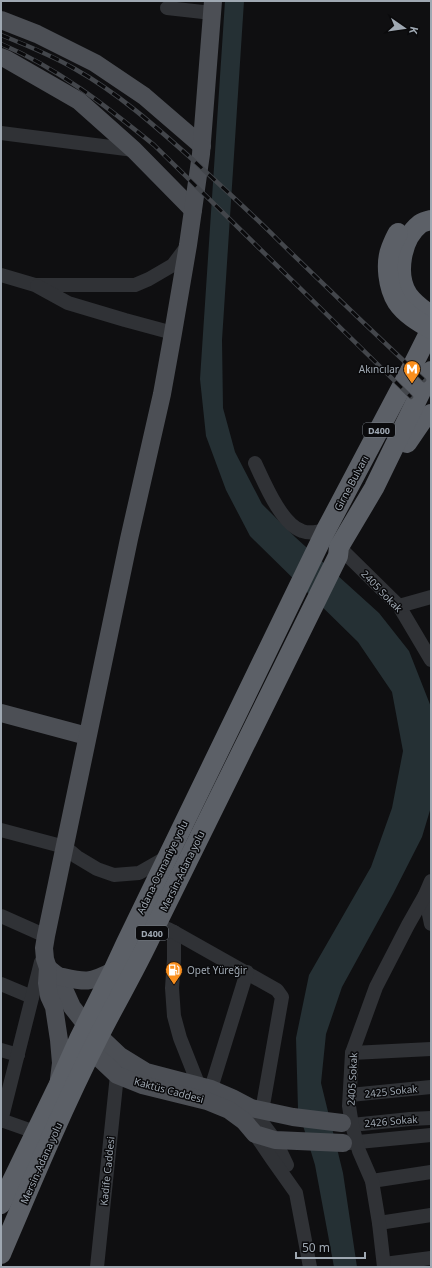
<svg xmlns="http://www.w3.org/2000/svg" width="432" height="1268" viewBox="0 0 432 1268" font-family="'Noto Sans',sans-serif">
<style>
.water{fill:#253034}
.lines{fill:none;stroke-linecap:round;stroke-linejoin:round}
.minor{stroke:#303236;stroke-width:14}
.major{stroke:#4c4f55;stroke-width:18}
.highway{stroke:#5c6067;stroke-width:20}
.rail-casing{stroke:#43464b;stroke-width:4.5}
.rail{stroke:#0a0a0c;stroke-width:3;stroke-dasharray:9;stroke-linecap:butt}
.highway-bridge{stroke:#5c6067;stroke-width:20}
.labels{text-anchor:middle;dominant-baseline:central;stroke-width:3;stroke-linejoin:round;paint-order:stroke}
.shield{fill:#0a0a0c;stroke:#727980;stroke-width:1}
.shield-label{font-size:9px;font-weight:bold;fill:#9fa8b2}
.poi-label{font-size:10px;fill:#9fa8b2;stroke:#0a0a0c;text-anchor:end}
.street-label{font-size:10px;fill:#9fa8b2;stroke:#0a0a0c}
</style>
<rect width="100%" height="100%" fill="#0f0f11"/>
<polygon class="water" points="225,1 244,1 222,340 223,408 235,452 262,504 295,537 379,613 409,651 431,707 431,807 422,837 393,894 342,987 326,1034 321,1083 343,1173 357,1267 334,1267 315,1165 298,1109 296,1038 309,975 371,867 392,808 403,751 392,692 358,642 250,536 226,490 206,436 200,379"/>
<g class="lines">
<g class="minor">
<polyline points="167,8 212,13"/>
<polyline points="1,133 134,150"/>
<polyline points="1,275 35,285 135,285 149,279 173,265 188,245"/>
<polyline points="37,286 68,303 125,320 173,333"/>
<path d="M255,463C264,482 281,524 302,531C310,534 318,532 326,530"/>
<polyline points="339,547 399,606 431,660"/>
<polyline points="399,606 431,597"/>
<polyline points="1,830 65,847 77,857 97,869 114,875 139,873 167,857"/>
<polyline points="425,895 431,924"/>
<polyline points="1,916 46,936"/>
<polyline points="168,929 174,932 174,959 172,988 174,1016 180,1038 199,1086 197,1093"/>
<polyline points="174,932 277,990 282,997 262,1111"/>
<polyline points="1,984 32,997"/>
<polyline points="1,1050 18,1055"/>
<polyline points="352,1053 431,1049"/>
<polyline points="350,1095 431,1087"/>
<polyline points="208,1098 247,972"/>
<polyline points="251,1108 275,1140 287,1165"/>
<polyline points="1,1120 35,1132"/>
<polyline points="1,1121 41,962 45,959"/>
<polyline points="344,1123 352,1125 410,1119 431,1118"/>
<polyline points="255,1134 272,1159 296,1193 310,1267"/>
<polyline points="348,1143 431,1135"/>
<polyline points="372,1181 431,1172"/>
<polyline points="379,1223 431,1215"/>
<polyline points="384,1264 431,1258"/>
<polyline points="97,1267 117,1075"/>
<polyline points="384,1267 379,1223 372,1181 359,1151 352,1125 349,1106 352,1053 376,987 408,925 425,895 431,881"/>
</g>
<g class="major">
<polyline points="1,20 37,34 95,63 144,96 202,146"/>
<polyline points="1,57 6,59 79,101 134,150 193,210"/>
<polyline points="1,713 87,736"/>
<polyline points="48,968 58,976 72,1007 83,1021 120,1056 146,1072 211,1089 232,1098 251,1108 293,1117 342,1123"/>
<path d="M58,976C85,982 88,984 113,971"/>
<polyline points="82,1042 117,1075 142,1085 207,1101 229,1110 244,1121 255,1134 275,1140 343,1143"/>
<polyline points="59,1079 61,1063 59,1040 54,1007 49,996 47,983 48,968 45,959 44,948 46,936 129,539 162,394 173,333 188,245 201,154 213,1"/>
</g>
<g class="highway">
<path d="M431,220C427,221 423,222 420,224C401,239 395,275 408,295C414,303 423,310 431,315"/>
<polyline points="407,443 424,418 431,414"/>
<polyline points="1,1204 58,1086 79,1039 113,971 126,943 326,530 410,371 431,329"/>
<path d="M1,1254C32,1181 63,1107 99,1036C118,998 140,962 157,923L338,556L339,547L374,488L431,371"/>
</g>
<g class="rail-casing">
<g id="rail">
<path d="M1,35C26,45 51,55 75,69C118,93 155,126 192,159C221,186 250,212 278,240C326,287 375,334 424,380"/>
<path d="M1,44C58,68 106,106 154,145L411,397"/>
</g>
</g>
<use href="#rail" class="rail"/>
<path class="highway-bridge" d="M398,233C395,238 393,243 391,248C385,263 388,288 397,302C405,314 419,322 431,329"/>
</g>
<defs>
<g id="metro-pin" transform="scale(0.9)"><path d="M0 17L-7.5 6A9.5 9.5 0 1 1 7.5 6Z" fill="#f98f1e" stroke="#0a0a0c"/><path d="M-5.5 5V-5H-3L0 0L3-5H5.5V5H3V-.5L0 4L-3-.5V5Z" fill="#fff"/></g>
<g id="fuel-pin" transform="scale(0.9)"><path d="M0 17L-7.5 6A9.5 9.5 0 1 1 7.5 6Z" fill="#f98f1e" stroke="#0a0a0c"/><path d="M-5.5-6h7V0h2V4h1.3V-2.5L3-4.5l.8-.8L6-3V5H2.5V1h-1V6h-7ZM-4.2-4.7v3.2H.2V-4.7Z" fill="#fff"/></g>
</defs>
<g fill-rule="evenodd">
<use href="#metro-pin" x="412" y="369"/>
<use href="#fuel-pin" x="174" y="970"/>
</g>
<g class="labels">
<g class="shield">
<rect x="363" y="423" width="32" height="14" rx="3"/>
<rect x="136" y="926" width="32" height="14" rx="3"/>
</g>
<g class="shield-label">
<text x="379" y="430">D400</text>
<text x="152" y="933">D400</text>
</g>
<g class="poi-label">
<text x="399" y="369">Akıncılar</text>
<text x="187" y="970" text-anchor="start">Opet Yüreğir</text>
</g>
<g class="street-label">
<text transform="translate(351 483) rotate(-62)">Girne Bulvarı</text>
<text transform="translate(382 591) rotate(46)">2405 Sokak</text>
<text transform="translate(162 867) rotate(-64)">Adana-Osmaniye yolu</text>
<text transform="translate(182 871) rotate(-64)">Mersin-Adana yolu</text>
<text transform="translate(352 1079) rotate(-87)">2405 Sokak</text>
<text transform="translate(169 1090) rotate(15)">Kaktüs Caddesi</text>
<text transform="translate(391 1091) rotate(-6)">2425 Sokak</text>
<text transform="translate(391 1121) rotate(-5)">2426 Sokak</text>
<text transform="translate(41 1163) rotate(-66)">Mersin-Adana yolu</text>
<text transform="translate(107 1171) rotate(-84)">Kadife Caddesi</text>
</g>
</g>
<rect width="432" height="1268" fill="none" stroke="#9fa8b2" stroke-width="4"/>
<g transform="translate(404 28) rotate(103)" stroke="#0a0a0c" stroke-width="3" paint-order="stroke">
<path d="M0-3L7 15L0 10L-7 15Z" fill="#9fa8b2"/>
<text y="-6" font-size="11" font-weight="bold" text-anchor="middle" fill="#9fa8b2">K</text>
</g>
<path d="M296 1252v6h69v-6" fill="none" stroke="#9fa8b2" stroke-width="2"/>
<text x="302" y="1252" font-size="12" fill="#9fa8b2" stroke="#0a0a0c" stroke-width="3" paint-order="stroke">50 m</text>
</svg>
